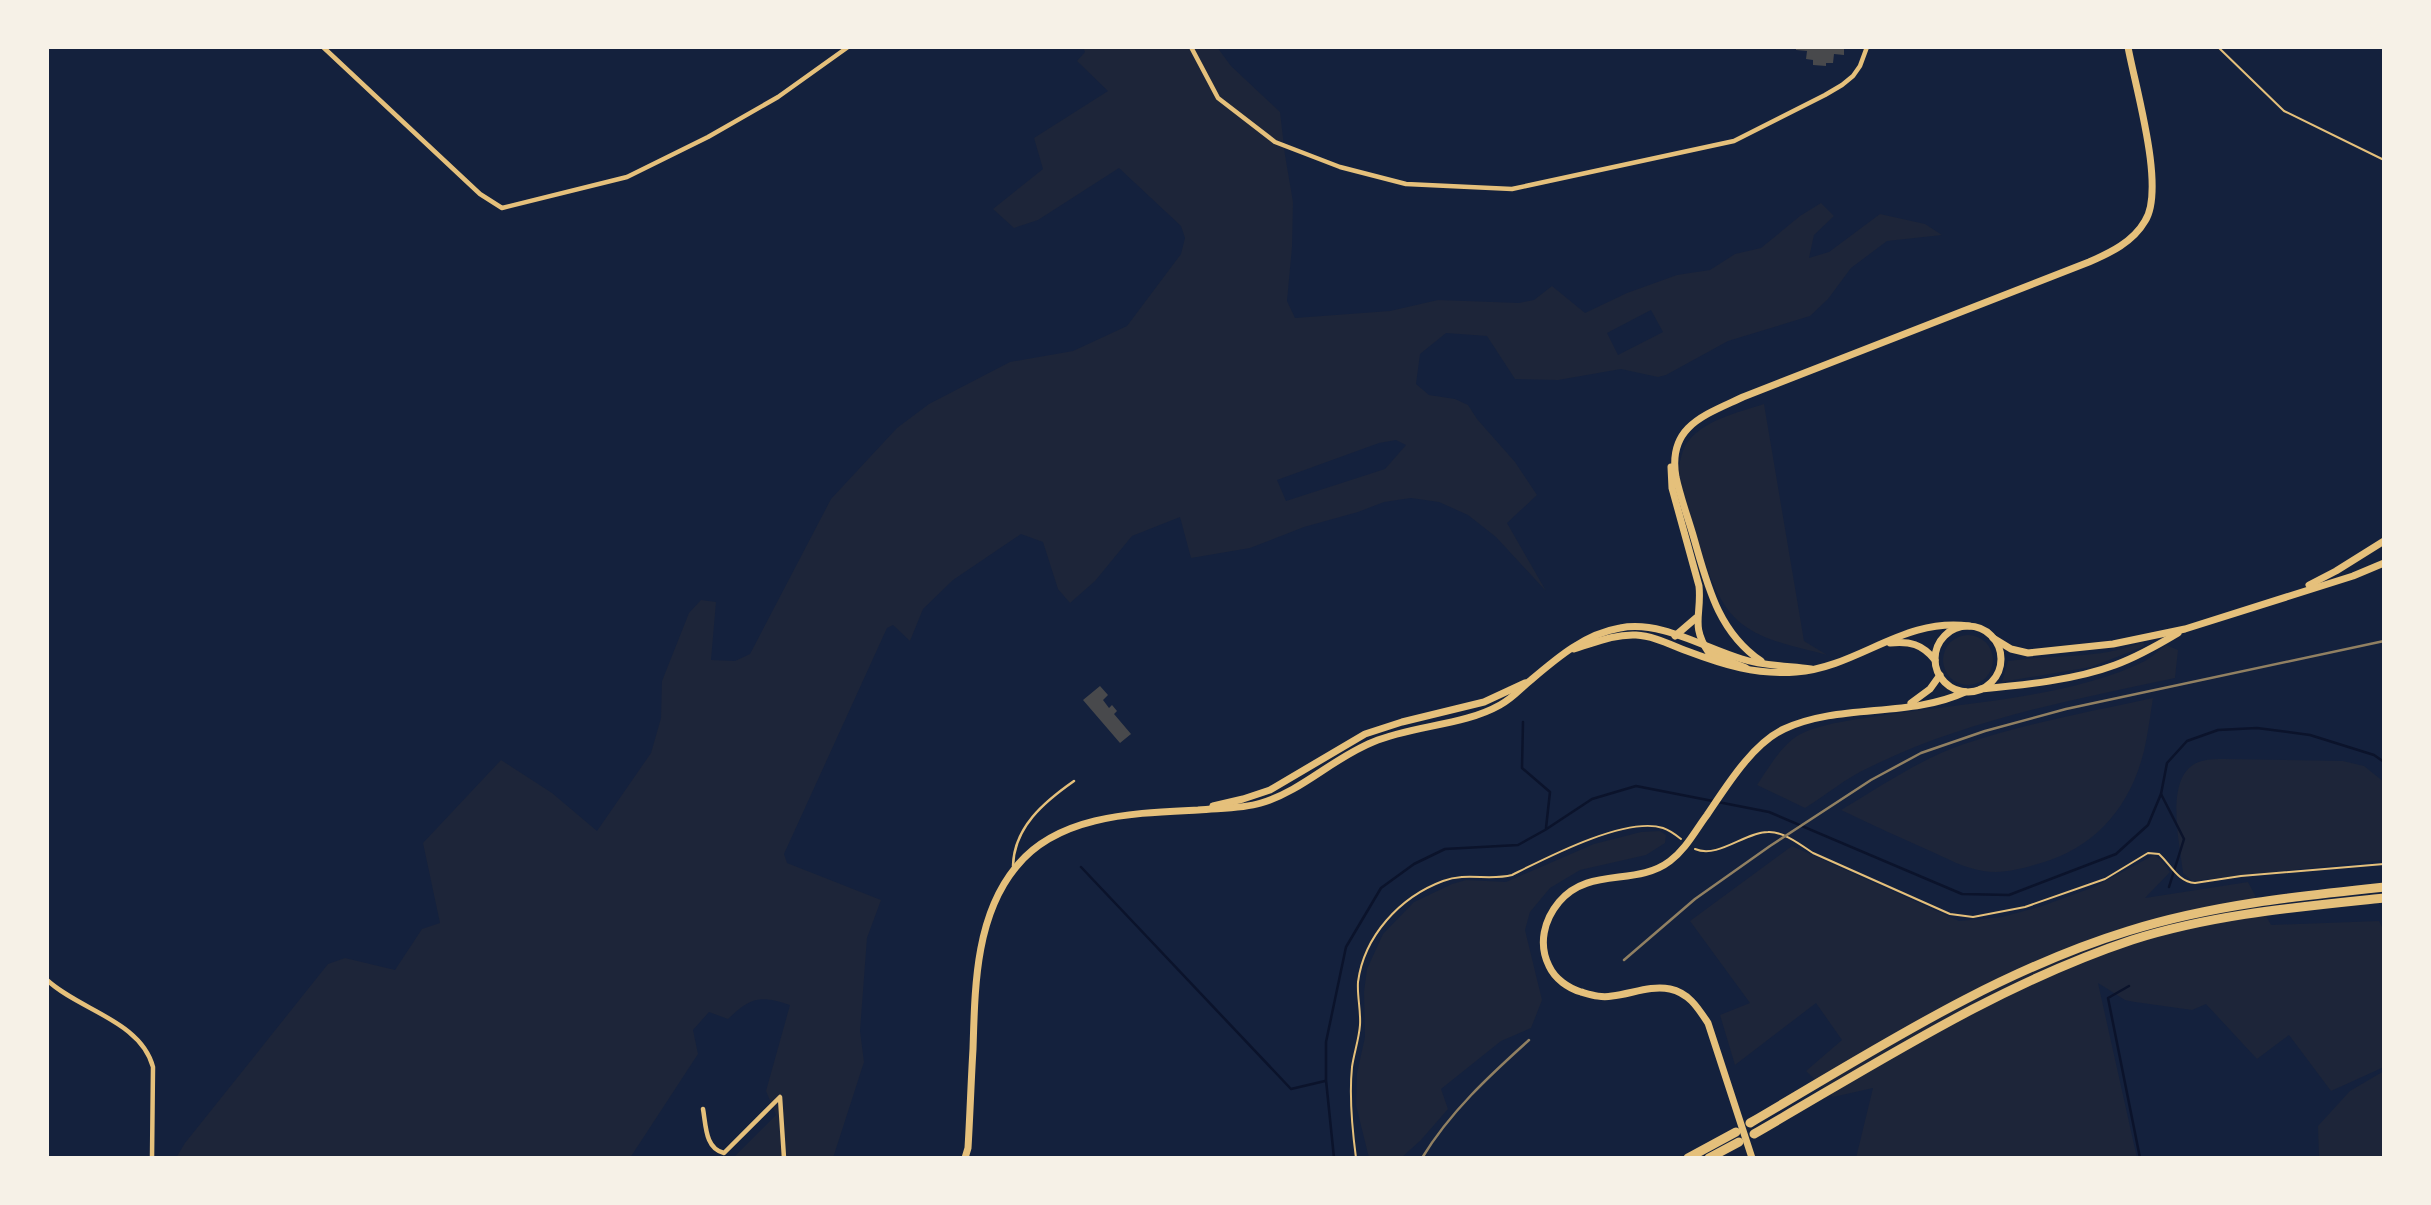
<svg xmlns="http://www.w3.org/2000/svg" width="2431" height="1205" viewBox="0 0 2431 1205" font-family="'Exo 2',sans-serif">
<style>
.green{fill:#1d2539;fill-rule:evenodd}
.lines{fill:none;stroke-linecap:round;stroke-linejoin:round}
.stream{stroke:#0b132b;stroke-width:2.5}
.building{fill:#48494c}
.path{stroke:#e5c07b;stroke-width:2}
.service{stroke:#e5c07b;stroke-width:2.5}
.minor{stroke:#e5c07b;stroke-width:4.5}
.secondary{stroke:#e5c07b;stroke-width:7}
.motorway{stroke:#e5c07b;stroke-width:9}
.rail{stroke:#918062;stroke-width:2.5}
</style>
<rect width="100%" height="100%" fill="#14213d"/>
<g class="green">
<path d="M1083,47H1217L1231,66L1280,112L1285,155L1293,202L1292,247L1287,301L1295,318L1390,311L1438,300L1519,303L1534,300L1552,286L1585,313L1627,293L1677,275L1710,270L1735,254L1761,248L1800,216L1821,203L1834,216L1814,235L1809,258L1829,252L1880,214L1925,224L1942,235L1887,241L1851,268L1828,299L1810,316L1728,341L1666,375L1658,377L1621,369L1558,380L1515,379L1487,336L1446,333L1420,354L1416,384L1429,395L1455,399L1468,405L1477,419L1515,462L1537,495L1507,523L1546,591L1496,537L1468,515L1439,502L1411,498L1384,502L1358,512L1304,527L1250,548L1191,558L1180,517L1132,536L1095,581L1070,603L1058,589L1043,542L1021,534L953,580L923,609L910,641L893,625L887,628L784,854L787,863L881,900L867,938L860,1031L864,1062L833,1158H733L776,1115L766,1091L790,1005C760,995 751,997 728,1019L709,1012L693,1030L698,1054L630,1158H176L185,1143L328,964L345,958L395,970L422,929L440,923L423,843L501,760L552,793L597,831L651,753L661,718L662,681L689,613L701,600L716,602L711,660L735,661L750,654L831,499L897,428L929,404L1010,362L1073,351L1127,326L1181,254L1185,238L1181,226L1119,168L1038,220L1014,228L993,209L1043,169L1034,138L1108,91L1077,61L1085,52ZM1651,310L1663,332L1618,355L1607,333ZM1396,440L1406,445L1385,469L1286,501L1277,480L1379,443Z"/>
<path d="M1764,404L1804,641L1827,655C1799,647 1765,642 1742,624C1730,615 1722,602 1716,590C1706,569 1678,487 1679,467C1680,460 1682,452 1685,446C1701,420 1737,413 1764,404Z"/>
<circle cx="1968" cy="660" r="25"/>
<path d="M2142,642L2145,645L2140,648L2091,667L2002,682L2008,661C2052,654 2101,660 2142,642Z"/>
<path d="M2166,645L2178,650L2175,678C2071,700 1965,720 1868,768C1846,778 1826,795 1805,808L1757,785C1768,769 1780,747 1797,736C1819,723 1860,719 1885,715C1965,703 2073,697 2145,661C2152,657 2159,650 2166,645Z"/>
<path d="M2153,698C2150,716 2148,734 2144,751C2130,807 2096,847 2041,863C2021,869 2004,874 1983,871C1964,868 1946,858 1928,850C1899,837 1870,824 1841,810C1880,787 1920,759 1964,744C2025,723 2090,712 2153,698Z"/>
<path d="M2224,759L2343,761L2364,766L2384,782V860L2192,881L2183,873C2180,844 2162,771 2202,761C2209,759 2217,759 2224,759Z"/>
<polygon points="1660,831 1666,835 1665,843 1646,855 1580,870 1550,888 1530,912 1525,930 1542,1000 1531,1028 1501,1041 1441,1089 1448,1109 1421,1140 1401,1158 1369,1158 1356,1105 1357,1073 1365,1037 1364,992 1367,969 1383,934 1414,902 1452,884 1466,880 1506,882 1594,844 1641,832"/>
<polygon points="1792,846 1959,921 2002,917 2042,906 2094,887 2154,855 2161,860 2170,872 2145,898 2248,882 2271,925 2379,921 2384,931 2384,1067 2331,1091 2289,1035 2257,1059 2206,1004 2192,1010 2135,1002 2125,1000 2098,983 2137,1158 1856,1158 1873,1088 1833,1097 1806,1071 1842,1040 1816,1003 1735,1065 1720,1015 1750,1003 1690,921"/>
<polygon points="2384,1071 2384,1158 2319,1158 2318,1126 2350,1091"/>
</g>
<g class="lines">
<g class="stream">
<polyline points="1523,722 1522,768 1550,792 1546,828"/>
<polyline points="2161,794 2184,839 2169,887"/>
<polyline points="1081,867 1291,1089 1325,1081"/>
<polyline points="2129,986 2108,998 2140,1158"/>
<polyline points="1334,1158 1326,1080 1326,1042 1346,947 1381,888 1414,864 1445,849 1518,845 1545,830 1592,799 1636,786 1769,812 1962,894 2009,895 2116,854 2148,825 2161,794 2167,763 2187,741 2218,730 2257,728 2310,735 2374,755 2384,762"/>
</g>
</g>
<g class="building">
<polygon points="1796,47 1844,47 1844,55 1834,54 1833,63 1826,63 1826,66 1813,65 1813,60 1806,59 1807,51 1796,50"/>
<polygon points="1100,686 1108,695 1103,700 1109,708 1112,705 1117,711 1114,714 1131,734 1120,743 1083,700"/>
</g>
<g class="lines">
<g class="path">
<polyline points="2218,47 2284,111 2384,160"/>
<path d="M1695,849C1718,859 1745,832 1768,832C1783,831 1801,845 1813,853L1950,914L1973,917L2025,907L2105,879L2148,853L2159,854C2171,865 2178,882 2195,883L2241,876L2384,864"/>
<path d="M1356,1158C1352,1128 1349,1097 1352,1067C1354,1053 1359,1039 1360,1025C1361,1011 1357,996 1358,982C1364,936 1400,897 1443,881C1466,872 1489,881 1512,875C1546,858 1626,816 1663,828C1669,830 1676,835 1681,839"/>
</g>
<path class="service" d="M1013,866C1014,827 1044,802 1074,781"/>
<g class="minor">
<polyline points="323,47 480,194 502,208 627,177 708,137 778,97 848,47"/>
<polyline points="1191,47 1218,98 1275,142 1340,167 1406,184 1512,189 1734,141 1825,95 1842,85 1853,76 1860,66 1867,47"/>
<path d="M47,980C79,1010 141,1021 153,1067L152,1158"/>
<path d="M703,1109C706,1125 705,1149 724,1153L780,1097L784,1158"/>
</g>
<g class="secondary">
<path d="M1671,467L1672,488L1699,586C1702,615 1690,625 1709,653L1746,668"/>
<polyline points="2309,585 2336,571 2384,541"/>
<circle cx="1968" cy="659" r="33"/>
<polyline points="1675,636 1696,618"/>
<polyline points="1993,638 2011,649 2028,653 2113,644 2185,629 2353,576 2384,563"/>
<path d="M1890,643C1910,641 1922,644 1935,660"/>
<path d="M1574,649C1594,643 1614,634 1636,635C1654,636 1671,645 1687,651C1724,665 1756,675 1796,672C1859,667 1903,617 1969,626"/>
<path d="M1761,661C1717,631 1707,583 1693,535C1687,515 1680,496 1676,477C1667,426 1705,415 1743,397L2089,262C2110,253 2133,242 2145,221C2166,189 2135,86 2128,47"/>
<path d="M1981,689C2024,685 2075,680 2115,665C2137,657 2158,645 2178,633"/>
<polyline points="1911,703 1930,689 1940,675"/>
<polyline points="1213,806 1243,799 1270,790 1365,734 1402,722 1484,702 1525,683"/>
<path d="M965,1158L968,1148C970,1115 971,1082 973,1049C975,988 975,917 1016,867C1058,814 1137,813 1198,810C1219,808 1241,809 1261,803C1302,791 1333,758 1373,742C1413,725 1463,726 1500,705C1513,698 1521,688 1531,680C1558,657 1585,634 1620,628C1661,620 1704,648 1742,659C1764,666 1788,666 1811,669"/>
<path d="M1752,1158L1708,1023C1698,1008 1689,993 1670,989C1651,985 1631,994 1612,996C1601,998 1592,995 1581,992C1568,988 1555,979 1549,966C1538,944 1544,920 1559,902C1589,866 1636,887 1670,861C1686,849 1695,831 1707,815C1726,787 1752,744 1784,729C1840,703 1909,718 1965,692"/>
</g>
<g class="motorway">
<path d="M1750,1123C1872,1052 1992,973 2128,931C2211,905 2298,896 2384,887"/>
<path d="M1754,1134C1876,1064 1997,985 2132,940C2214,914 2299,907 2384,898"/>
<polyline points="1688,1158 1736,1132"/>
<polyline points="1709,1158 1739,1142"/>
</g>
<g class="rail">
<polyline points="1624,960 1695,899 1770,846 1871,780 1921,753 1985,731 2066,709 2384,641"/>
<path d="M1422,1158C1450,1112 1489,1076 1529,1040"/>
</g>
</g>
<rect width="2431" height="1205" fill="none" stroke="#f6f1e7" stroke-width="98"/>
</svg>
